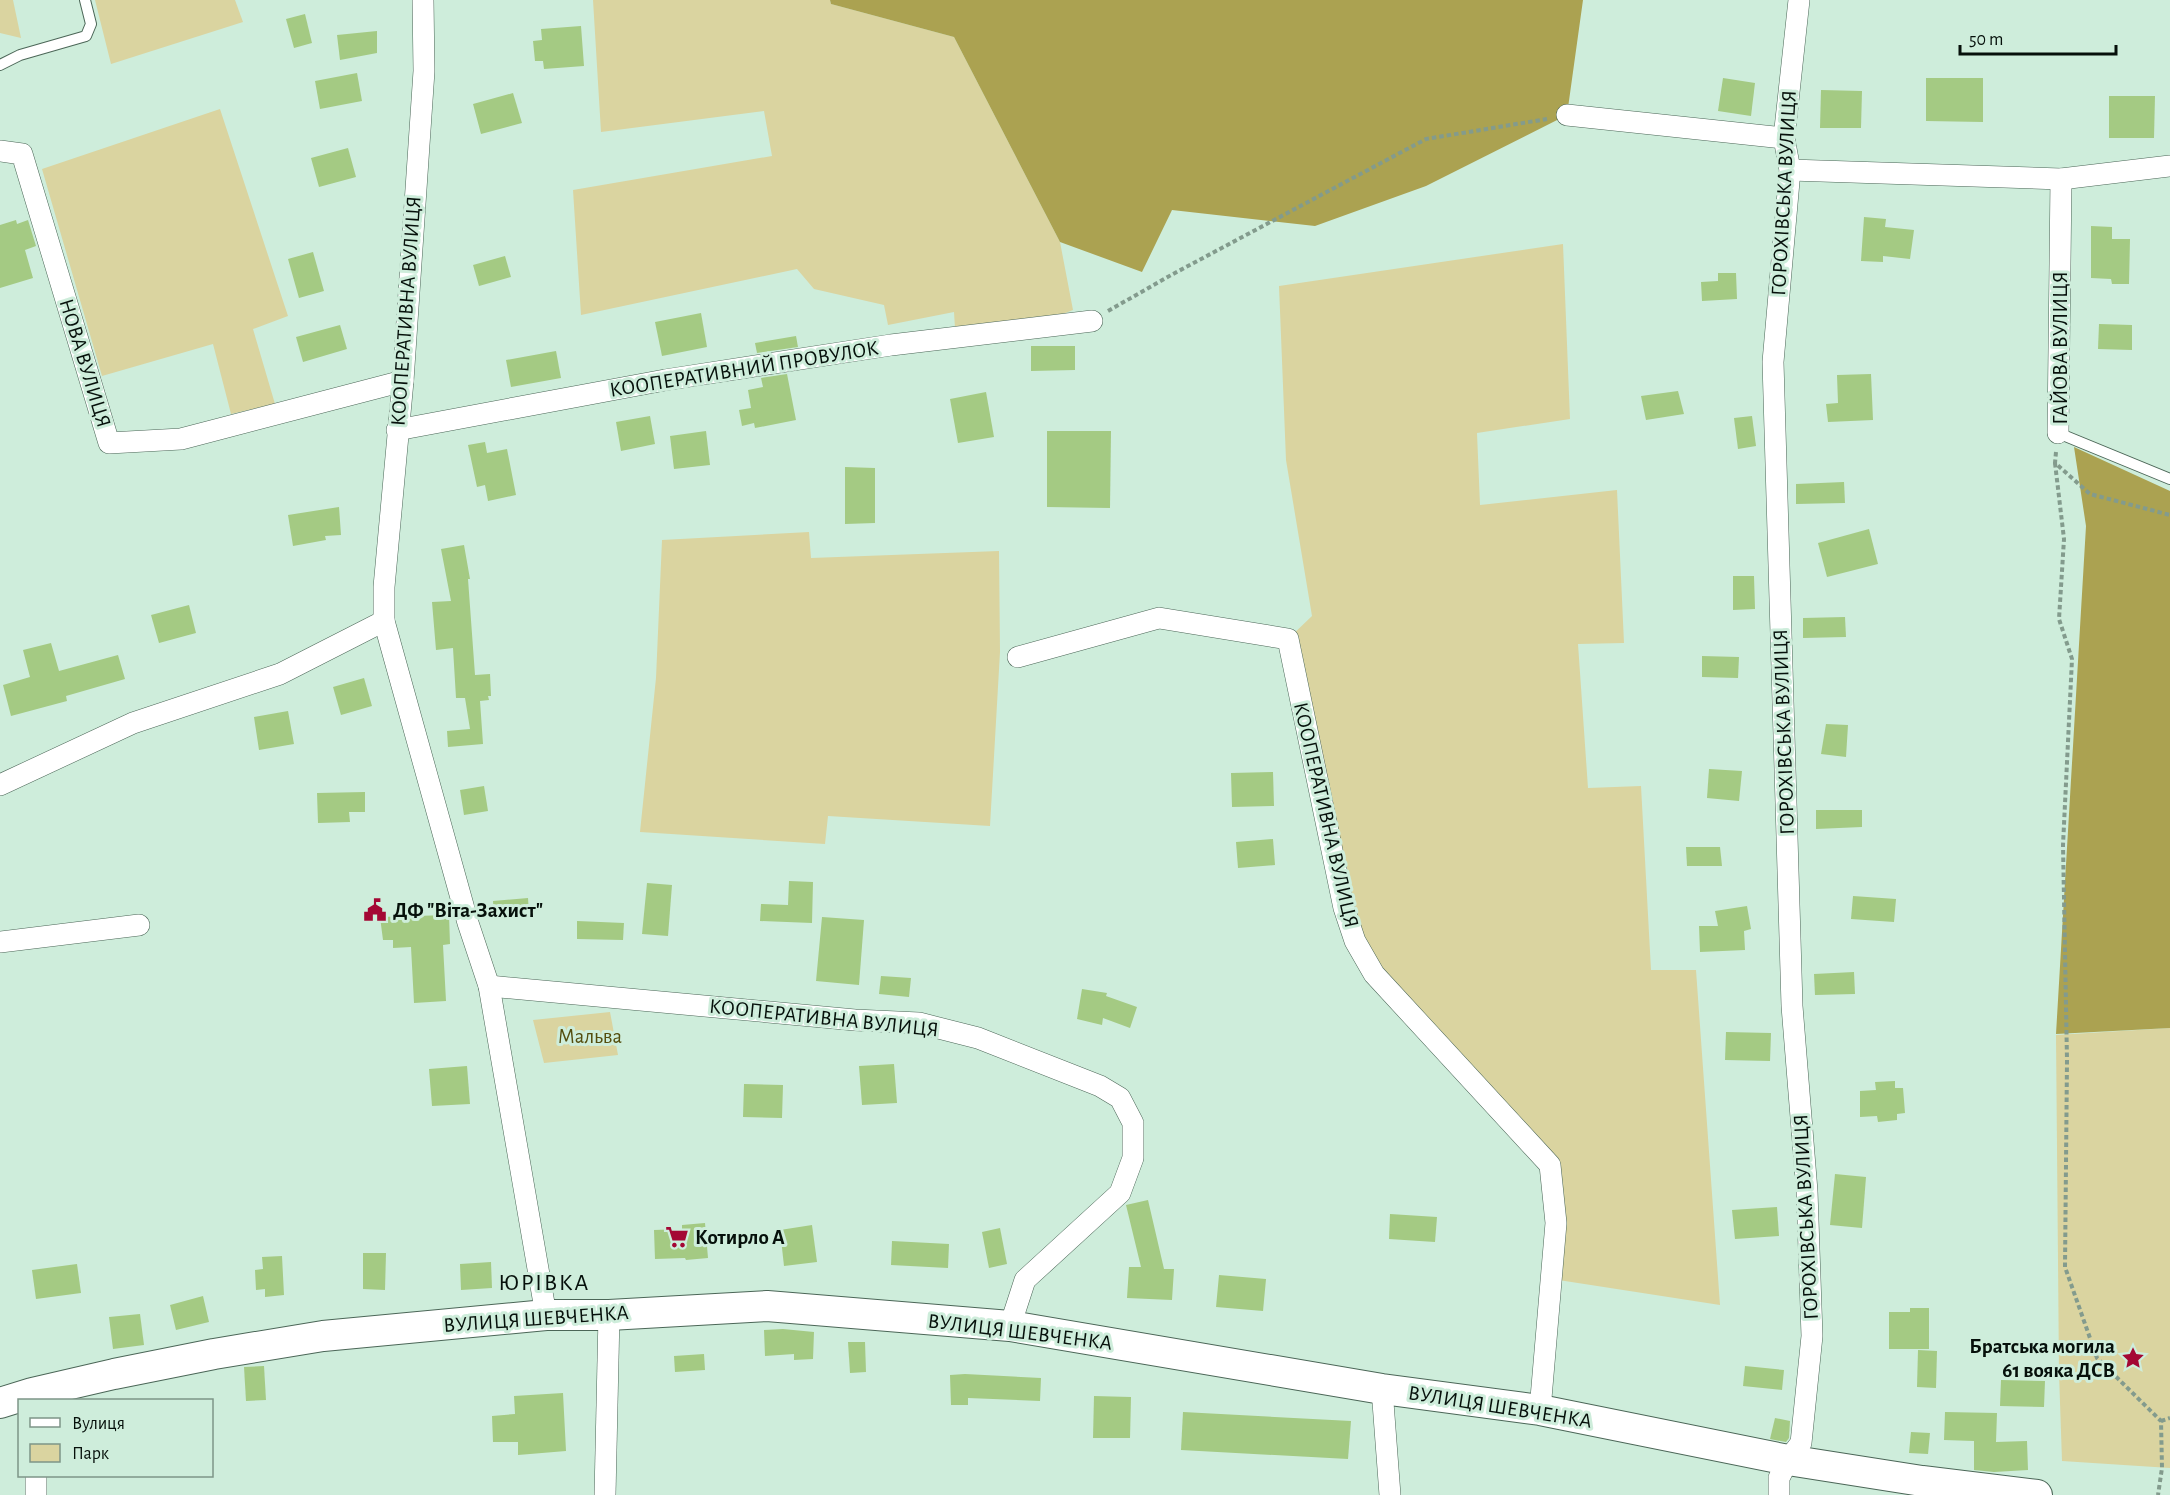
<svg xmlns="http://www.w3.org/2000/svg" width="2170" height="1495" viewBox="0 0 2170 1495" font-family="'Alegreya Sans',sans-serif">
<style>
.green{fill:#dad4a0}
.forest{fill:#aba251}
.building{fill:#a4ca83}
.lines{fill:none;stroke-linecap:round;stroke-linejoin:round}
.lane-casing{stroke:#4b6657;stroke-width:12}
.street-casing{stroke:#4b6657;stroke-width:22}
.secondary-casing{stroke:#4b6657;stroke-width:32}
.path{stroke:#839b8d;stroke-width:4;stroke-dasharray:4.5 3;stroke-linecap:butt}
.lane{stroke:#fff;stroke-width:10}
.street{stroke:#fff;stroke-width:21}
.secondary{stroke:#fff;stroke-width:30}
.labels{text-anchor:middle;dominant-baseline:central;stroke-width:6;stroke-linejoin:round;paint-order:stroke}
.street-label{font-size:21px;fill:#06100b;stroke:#ceeddb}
.poi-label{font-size:21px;font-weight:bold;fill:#06100b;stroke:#ceeddb;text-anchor:start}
.park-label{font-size:21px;fill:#544d0e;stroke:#ceeddb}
.quarter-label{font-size:24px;letter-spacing:1.5px;fill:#06100b;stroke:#ceeddb}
</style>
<rect width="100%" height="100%" fill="#ceeddb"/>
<g class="green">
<polygon points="0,0 13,0 21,38 0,33"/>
<polygon points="95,0 235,0 243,22 111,64"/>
<polygon points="593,0 830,0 831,4 954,37 1060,242 1073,310 1050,319 955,328 954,312 888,325 884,305 814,289 797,269 581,315 573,190 772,156 764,111 601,132"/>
<polygon points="220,109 288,316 253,329 275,404 231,414 213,344 102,376 42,169"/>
<polygon points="1563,244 1570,419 1477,433 1480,505 1617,490 1624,643 1578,644 1588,788 1641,786 1651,970 1696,970 1720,1305 1552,1279 1550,1165 1355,941 1288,639 1312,616 1286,460 1279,286"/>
<polygon points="809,532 811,558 999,551 1000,652 990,826 828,816 825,844 640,832 656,678 662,540"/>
<polygon points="610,1012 618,1055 544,1063 533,1020"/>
<polygon points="2170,1028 2170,1468 2062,1461 2059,1373 2056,1035"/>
</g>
<g class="forest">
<polygon points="830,0 1583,0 1567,115 1426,186 1315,226 1172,210 1142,272 1060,242 954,37 831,4"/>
<polygon points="2074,447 2170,491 2170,1028 2056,1034 2086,526"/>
</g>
<g class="building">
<polygon points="305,14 312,43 294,48 286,19"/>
<polygon points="581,26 584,66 544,69 543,61 535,61 533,41 542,40 541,29"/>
<polygon points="377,31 377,53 340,60 337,35"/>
<polygon points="357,73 362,101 320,109 315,81"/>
<polygon points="1723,78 1755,83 1751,116 1718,111"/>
<polygon points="1926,78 1983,78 1983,122 1926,121"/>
<polygon points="1821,90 1862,91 1861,128 1820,128"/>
<polygon points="513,93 522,123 481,134 473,104"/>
<polygon points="2109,96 2155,96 2154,138 2109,138"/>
<polygon points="348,148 356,177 319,187 311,158"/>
<polygon points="1864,217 1886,219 1885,227 1914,230 1910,259 1883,256 1883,262 1861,261"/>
<polygon points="16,220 17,224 28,220 36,246 25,250 33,278 0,288 0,225"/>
<polygon points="2091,226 2112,227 2112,239 2130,239 2129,284 2112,284 2111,279 2091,278"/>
<polygon points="313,252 324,291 299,298 288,259"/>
<polygon points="505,256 511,277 479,286 473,265"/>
<polygon points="1718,273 1736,273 1737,299 1702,301 1701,282 1718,281"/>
<polygon points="701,313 707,347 662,356 655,322"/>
<polygon points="2099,324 2132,325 2132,350 2098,349"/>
<polygon points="340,325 347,349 303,362 296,337"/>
<polygon points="796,336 798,347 757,353 755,343"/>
<polygon points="1031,346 1075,346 1075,370 1031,371"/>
<polygon points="556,351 561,378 511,387 506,360"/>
<polygon points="787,374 796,420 755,428 754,423 742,426 739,410 751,408 748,390 763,387 761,378"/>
<polygon points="1871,374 1873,420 1828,422 1826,404 1838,403 1837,375"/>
<polygon points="1678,391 1684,414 1646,420 1641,396"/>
<polygon points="986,392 994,437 958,443 950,399"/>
<polygon points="650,416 655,444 621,451 616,422"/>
<polygon points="1752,416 1756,446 1738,449 1734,418"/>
<polygon points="706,431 710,465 674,469 670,436"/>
<polygon points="1047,431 1111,431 1110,508 1047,507"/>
<polygon points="485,442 487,453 507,449 516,495 488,501 485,485 477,487 468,445"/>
<polygon points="845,467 875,468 875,523 845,524"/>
<polygon points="1844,482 1845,503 1796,504 1796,484"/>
<polygon points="339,507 341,535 325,536 326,540 293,546 288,515"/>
<polygon points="1869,529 1878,564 1827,577 1818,543"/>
<polygon points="464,545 470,579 468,579 475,675 490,674 491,696 488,696 489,700 480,701 483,744 448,747 447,731 470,729 465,698 456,698 453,648 436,650 432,602 451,601 441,549"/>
<polygon points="1733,576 1754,576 1755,609 1733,610"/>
<polygon points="189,605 196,633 159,643 151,615"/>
<polygon points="1845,617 1846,637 1803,638 1803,618"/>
<polygon points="51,643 59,671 118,655 125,679 66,696 67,701 11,716 3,685 30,677 23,650"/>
<polygon points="1702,656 1739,657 1738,678 1702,677"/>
<polygon points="364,678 372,706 341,715 333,687"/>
<polygon points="288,711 294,744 259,750 254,717"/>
<polygon points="1826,724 1848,725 1846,757 1821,754"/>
<polygon points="1709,769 1742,771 1739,801 1707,798"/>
<polygon points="1273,772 1274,806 1232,807 1231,773"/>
<polygon points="484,786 488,811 464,815 460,790"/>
<polygon points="365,792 365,812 349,812 350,822 318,823 317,793"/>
<polygon points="1816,810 1862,810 1862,827 1816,829"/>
<polygon points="1273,839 1275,865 1238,868 1236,842"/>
<polygon points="1686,847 1720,847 1722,866 1687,866"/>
<polygon points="789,881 813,882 812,923 760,921 761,904 788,905"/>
<polygon points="647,883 672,885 668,936 642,934"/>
<polygon points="1853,896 1896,899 1894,922 1851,919"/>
<polygon points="528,898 529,914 494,917 493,901"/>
<polygon points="1747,906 1751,929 1744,931 1745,950 1700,952 1699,926 1718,926 1715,911"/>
<polygon points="449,915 450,944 443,945 446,1001 414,1003 411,947 393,948 393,940 383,940 380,917"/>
<polygon points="822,917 864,920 859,985 816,981"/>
<polygon points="577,921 624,923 623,940 577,939"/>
<polygon points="1854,972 1855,994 1815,995 1814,974"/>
<polygon points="881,976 911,978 909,997 879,994"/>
<polygon points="1082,989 1107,993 1106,996 1137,1007 1130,1028 1103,1018 1102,1025 1077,1019"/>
<polygon points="1726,1032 1771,1033 1770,1061 1725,1060"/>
<polygon points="894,1064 897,1103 862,1105 859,1066"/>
<polygon points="467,1066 470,1104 432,1106 429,1069"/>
<polygon points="1895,1081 1895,1088 1903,1088 1905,1113 1897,1114 1897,1120 1878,1122 1877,1116 1860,1117 1860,1091 1876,1090 1875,1082"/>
<polygon points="744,1084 783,1085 782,1118 743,1117"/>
<polygon points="1835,1174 1866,1177 1862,1228 1830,1225"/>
<polygon points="1148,1200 1164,1269 1174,1269 1172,1300 1127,1298 1129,1267 1141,1267 1126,1205"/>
<polygon points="1777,1207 1779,1236 1735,1239 1732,1210"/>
<polygon points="1390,1214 1437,1217 1435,1242 1389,1239"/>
<polygon points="705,1223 708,1258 686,1260 685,1258 655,1259 654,1230 682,1229 682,1225"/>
<polygon points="812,1225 817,1262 784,1266 780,1230"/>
<polygon points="1000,1228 1007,1264 989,1268 982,1232"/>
<polygon points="892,1241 949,1244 948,1268 891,1265"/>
<polygon points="363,1253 386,1253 385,1290 363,1289"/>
<polygon points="282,1256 284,1295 265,1297 265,1289 256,1290 255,1270 263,1269 262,1257"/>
<polygon points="491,1262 492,1288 461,1290 460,1264"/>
<polygon points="77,1264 81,1293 36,1299 32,1270"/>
<polygon points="1219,1275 1266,1279 1263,1311 1216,1307"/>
<polygon points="203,1296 209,1322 176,1330 170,1305"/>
<polygon points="1910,1308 1929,1308 1929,1349 1889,1349 1889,1312 1910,1312"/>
<polygon points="140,1314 144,1345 113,1349 109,1317"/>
<polygon points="783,1329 814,1332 813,1359 794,1360 794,1354 765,1356 764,1330"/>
<polygon points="848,1342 865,1342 866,1372 850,1373"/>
<polygon points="1918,1350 1937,1351 1936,1388 1917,1387"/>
<polygon points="704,1354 705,1370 675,1372 674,1356"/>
<polygon points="264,1366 266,1400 246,1401 244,1367"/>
<polygon points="1745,1366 1784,1370 1782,1390 1743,1386"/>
<polygon points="965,1374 1041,1378 1040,1401 968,1398 968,1405 951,1405 950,1375"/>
<polygon points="2001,1380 2045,1381 2044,1407 2000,1406"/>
<polygon points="563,1393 566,1451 518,1455 518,1442 493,1442 492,1416 515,1414 514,1396"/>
<polygon points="1094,1396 1131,1397 1130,1438 1093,1438"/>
<polygon points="1183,1412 1351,1421 1348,1459 1181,1450"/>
<polygon points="1945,1412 1997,1413 1996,1442 2027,1441 2028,1470 1994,1472 1974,1470 1974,1441 1944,1440"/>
<polygon points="1775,1418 1790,1421 1789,1438 1786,1442 1770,1439"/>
<polygon points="1911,1432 1930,1433 1928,1454 1909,1453"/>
</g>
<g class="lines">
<g class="lane-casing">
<g id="lane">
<polyline points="0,65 20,55 86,36 91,24 85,0"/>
<polyline points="2058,433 2170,479"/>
</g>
</g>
<g class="street-casing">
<g id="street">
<polyline points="423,0 424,71 403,381 384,587 384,621 468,923 489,986 546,1315"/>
<polyline points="1567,115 1784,138"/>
<polyline points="0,151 22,154 109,443 181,439 403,381"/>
<polyline points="1790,170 2061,179 2170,166"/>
<polyline points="397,430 665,380 891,345 1092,321"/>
<polyline points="2058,433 2061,179"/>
<polyline points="1018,657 1159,618 1288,639 1344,908 1355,941 1374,974 1550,1165 1556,1223 1540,1410"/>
<polyline points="0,785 133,723 280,674 384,621"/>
<polyline points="0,942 139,925"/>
<polyline points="489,986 855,1020 919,1023 978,1038 1100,1086 1120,1098 1133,1123 1133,1158 1120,1193 1025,1280 1010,1326"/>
<polyline points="1382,1389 1390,1495"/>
<polyline points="36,1476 36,1495"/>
<polyline points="605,1495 609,1315"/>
<polyline points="1779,1495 1779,1478 1788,1460 1801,1443 1812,1336 1807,1191 1792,1006 1773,362 1790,170 1784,138 1799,0"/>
</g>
</g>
<g class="secondary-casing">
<polyline id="secondary" points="0,1403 32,1393 114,1374 214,1354 323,1336 546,1315 609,1315 767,1306 1010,1326 1382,1389 1540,1410 1788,1460 1922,1481 2037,1495"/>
</g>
<g class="path">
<polyline points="1108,311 1173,274 1426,139 1547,119"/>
<polyline points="2056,452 2055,463 2090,494 2170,515"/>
<polyline points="2055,463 2064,539 2059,619 2072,659 2063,845 2067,1060 2065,1267 2097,1358 2161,1421 2162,1468 2158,1495"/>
<polyline points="2161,1421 2170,1418"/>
</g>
<use href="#lane" class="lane"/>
<use href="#street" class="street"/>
<use href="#secondary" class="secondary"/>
</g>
<defs>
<g id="civic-bare" transform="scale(1.8)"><path d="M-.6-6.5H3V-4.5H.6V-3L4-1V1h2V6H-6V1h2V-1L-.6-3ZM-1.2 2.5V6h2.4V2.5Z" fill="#a40734" stroke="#ceeddb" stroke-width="2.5" paint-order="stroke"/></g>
<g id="supermarket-bare" transform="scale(1.8)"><path d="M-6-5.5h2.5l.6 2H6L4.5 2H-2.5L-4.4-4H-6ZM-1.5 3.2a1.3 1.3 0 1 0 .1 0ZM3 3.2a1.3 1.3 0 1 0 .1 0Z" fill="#a40734" stroke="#ceeddb" stroke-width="2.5" paint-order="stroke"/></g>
<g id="sight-bare" transform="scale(1.8)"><path d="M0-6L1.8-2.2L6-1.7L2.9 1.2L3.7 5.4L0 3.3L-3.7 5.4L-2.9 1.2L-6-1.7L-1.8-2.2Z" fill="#a40734" stroke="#ceeddb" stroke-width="2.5" paint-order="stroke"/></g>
</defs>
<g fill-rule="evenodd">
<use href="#civic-bare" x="375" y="910"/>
<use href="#supermarket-bare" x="677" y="1237"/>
<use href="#sight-bare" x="2133" y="1358"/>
</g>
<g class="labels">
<g class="street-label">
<text transform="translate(1784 193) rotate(-87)">ГОРОХІВСЬКА ВУЛИЦЯ</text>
<text transform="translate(406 311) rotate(-86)">КООПЕРАТИВНА ВУЛИЦЯ</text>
<text transform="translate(2060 348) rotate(-90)">ГАЙОВА ВУЛИЦЯ</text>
<text transform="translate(85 363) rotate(73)">НОВА ВУЛИЦЯ</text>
<text transform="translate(744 369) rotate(-9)">КООПЕРАТИВНИЙ ПРОВУЛОК</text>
<text transform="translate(1784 732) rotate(-92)">ГОРОХІВСЬКА ВУЛИЦЯ</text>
<text transform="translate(1326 815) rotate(77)">КООПЕРАТИВНА ВУЛИЦЯ</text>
<text transform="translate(824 1018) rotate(6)">КООПЕРАТИВНА ВУЛИЦЯ</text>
<text transform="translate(1806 1217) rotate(-93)">ГОРОХІВСЬКА ВУЛИЦЯ</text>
<text transform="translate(536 1319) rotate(-4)">ВУЛИЦЯ ШЕВЧЕНКА</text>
<text transform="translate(1020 1332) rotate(7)">ВУЛИЦЯ ШЕВЧЕНКА</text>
<text transform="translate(1500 1407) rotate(9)">ВУЛИЦЯ ШЕВЧЕНКА</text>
</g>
<g class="poi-label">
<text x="393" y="910">ДФ "Віта-Захист"</text>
<text x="695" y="1237">Котирло А</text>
<text x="2115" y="1346" text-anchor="end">Братська могила<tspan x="2115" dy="24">61 вояка ДСВ</tspan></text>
</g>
<g class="park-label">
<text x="590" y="1036">Мальва</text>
</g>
<g class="quarter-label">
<text x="544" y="1283">ЮРІВКА</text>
</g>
</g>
<rect x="18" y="1399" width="195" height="78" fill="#ceeddb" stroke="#7e9588" stroke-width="1.5"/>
<rect x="30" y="1418" width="30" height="9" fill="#ffffff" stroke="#7e9588" stroke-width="1.5"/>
<text x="72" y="1429" font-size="18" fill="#06100b">Вулиця</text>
<rect x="30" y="1444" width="30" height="18" fill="#dad4a0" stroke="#7e9588" stroke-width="1.5"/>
<text x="72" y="1459" font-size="18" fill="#06100b">Парк</text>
<path d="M1960 45v9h156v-9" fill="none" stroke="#06100b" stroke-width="3"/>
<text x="1969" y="45" font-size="18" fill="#06100b" stroke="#ceeddb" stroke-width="4.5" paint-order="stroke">50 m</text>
</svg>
